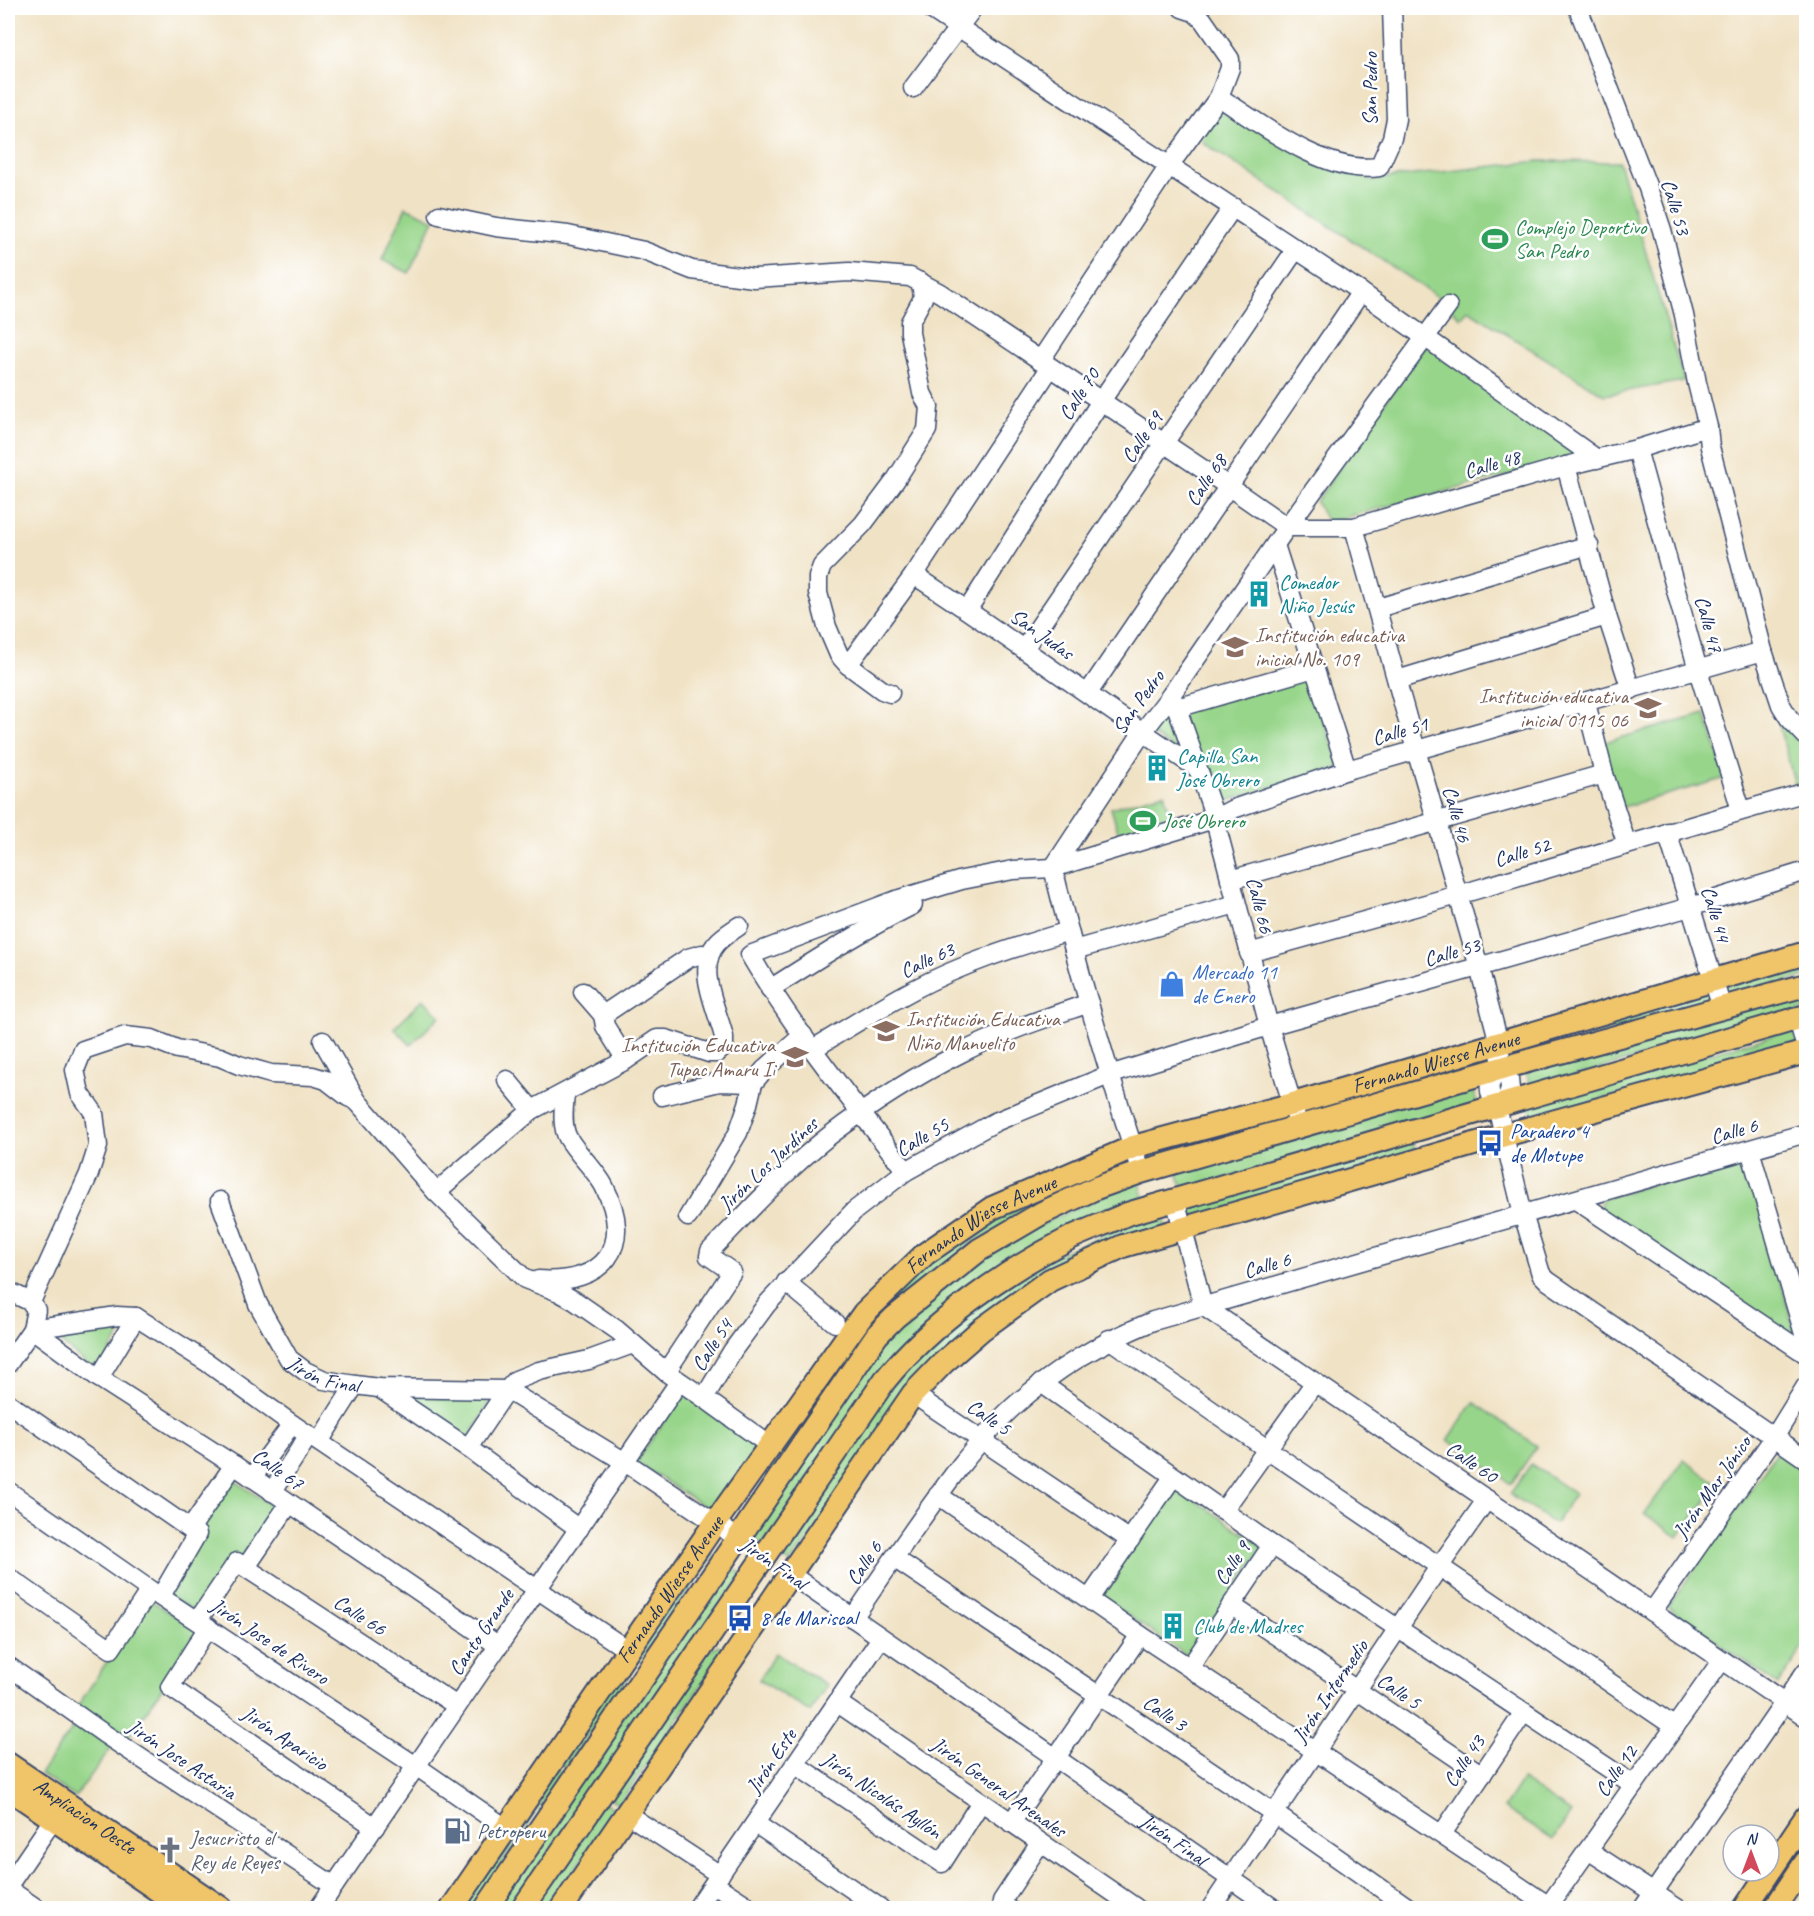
<svg xmlns="http://www.w3.org/2000/svg" width="1814" height="1916" viewBox="0 0 1814 1916" font-family="Caveat,sans-serif">
<style>
.green{fill:#97d58a;stroke:#598274;stroke-width:1.5}
.lines{fill:none;stroke-linecap:round;stroke-linejoin:round}
.minor-casing{stroke:#3b4a6d;stroke-width:21}
.major-casing{stroke:#3b4a6d;stroke-width:26}
.minor{stroke:#fff;stroke-width:18}
.major{stroke:#f0c469;stroke-width:22}
.labels{text-anchor:middle;dominant-baseline:central;stroke-width:5;stroke-linejoin:round;paint-order:stroke}
.street-label{font-size:21px;fill:#1b2f5e;stroke:#fff}
.leisure-label{font-size:21px;fill:#27864d;stroke:#fff;text-anchor:start}
.culture-label{font-size:21px;fill:#0d838f;stroke:#fff;text-anchor:start}
.education-label{font-size:21px;fill:#785e54;stroke:#fff;text-anchor:start}
.shop-label{font-size:21px;fill:#366cbe;stroke:#fff;text-anchor:start}
.transit-label{font-size:21px;fill:#164399;stroke:#fff;text-anchor:start}
.service-label{font-size:21px;fill:#4e5e75;stroke:#fff;text-anchor:start}
.worship-label{font-size:21px;fill:#5b616d;stroke:#fff;text-anchor:start}
</style>
<rect width="100%" height="100%" fill="#fff"/>
<filter id="ink" filterUnits="userSpaceOnUse"><feTurbulence type="fractalNoise" baseFrequency=".0167" numOctaves="2"/><feDisplacementMap in="SourceGraphic" scale="12" xChannelSelector="R" yChannelSelector="G"/><feConvolveMatrix kernelMatrix="1 2 1 2 8 2 1 2 1" color-interpolation-filters="sRGB"/></filter>
<filter id="wash" filterUnits="userSpaceOnUse"><feTurbulence type="fractalNoise" baseFrequency=".008" numOctaves="4" result="noise"/><feDisplacementMap in="SourceGraphic" scale="24" xChannelSelector="R" yChannelSelector="G"/><feGaussianBlur stdDeviation="1.35" result="paint"/><feColorMatrix in="noise" values="0 0 0 0 0 0 0 0 0 0 0 0 0 0 0 0 0 1.4 0 .05"/><feComposite in="paint" operator="in"/></filter>
<g filter="url(#wash)">
<rect width="100%" height="100%" fill="#f0e2c4"/>
<g class="green">
<polygon points="1217,103 1335,170 1376,181 1387,178 1539,161 1619,162 1684,381 1604,395 1468,310 1461,318 1438,297 1202,142"/>
<polygon points="406,207 434,220 409,273 382,260"/>
<polygon points="1425,345 1584,456 1327,522 1316,502"/>
<polygon points="1307,674 1340,767 1229,800 1215,817 1178,711"/>
<polygon points="1170,702 1192,761 1148,732"/>
<polygon points="1705,714 1726,778 1619,808 1601,743"/>
<polygon points="1780,720 1806,737 1806,789 1797,792 1780,730"/>
<polygon points="1164,793 1174,827 1121,842 1111,808"/>
<polygon points="1806,962 1806,976 1724,999 1720,987"/>
<polygon points="1706,990 1711,1004 1583,1038 1581,1026"/>
<polygon points="1806,990 1806,1009 1530,1089 1526,1069"/>
<polygon points="423,999 440,1016 411,1045 394,1028"/>
<polygon points="1794,1029 1797,1044 1533,1119 1529,1105"/>
<polygon points="1471,1085 1478,1107 1184,1190 1175,1169"/>
<polygon points="1288,1110 1293,1122 1161,1161 1158,1149"/>
<polygon points="1411,1141 1417,1153 1192,1219 1187,1201"/>
<polygon points="1746,1157 1795,1333 1784,1340 1598,1213 1602,1199"/>
<polygon points="1128,1159 1132,1170 971,1243 773,1471 764,1464 860,1329 924,1266 992,1219"/>
<polygon points="1139,1179 1145,1201 969,1290 762,1545 748,1533 896,1326 996,1245"/>
<polygon points="1161,1209 1166,1227 993,1311 790,1563 776,1554 891,1386 937,1339 1022,1270"/>
<polygon points="120,1324 125,1325 98,1373 49,1333"/>
<polygon points="403,1390 494,1394 466,1444 402,1400"/>
<polygon points="685,1391 762,1444 714,1513 636,1462"/>
<polygon points="1474,1402 1537,1446 1511,1484 1448,1440"/>
<polygon points="1776,1453 1806,1474 1806,1644 1778,1685 1668,1607"/>
<polygon points="1684,1460 1718,1484 1678,1537 1644,1514"/>
<polygon points="1531,1464 1575,1494 1555,1524 1510,1494"/>
<polygon points="231,1478 279,1511 197,1613 165,1594 195,1528"/>
<polygon points="1174,1486 1264,1547 1188,1656 1098,1595"/>
<polygon points="705,1548 714,1555 565,1767 555,1761"/>
<polygon points="728,1565 743,1574 515,1908 490,1908"/>
<polygon points="150,1600 198,1630 161,1690 124,1743 75,1710 110,1657 113,1658"/>
<polygon points="718,1645 725,1651 619,1804 606,1796 704,1654"/>
<polygon points="775,1653 827,1685 810,1712 759,1680"/>
<polygon points="77,1722 112,1747 75,1797 40,1774"/>
<polygon points="552,1766 562,1773 472,1908 457,1908"/>
<polygon points="1522,1780 1571,1813 1553,1840 1504,1808"/>
<polygon points="602,1801 616,1810 549,1908 529,1908"/>
<polygon points="1806,1827 1806,1852 1768,1908 1752,1908"/>
</g>
</g>
<g filter="url(#ink)">
<g class="lines">
<g class="minor-casing">
<g id="minor">
<polyline points="929,8 1361,292 1597,459"/>
<polyline points="1578,8 1648,188 1662,230 1684,315 1697,383 1708,427 1710,447 1763,651 1781,705 1789,718 1806,736"/>
<polyline points="913,88 973,8"/>
<path d="M1219,97C1262,125 1326,175 1379,167L1392,138L1396,119L1392,8"/>
<polyline points="439,215 496,227 568,235 644,251 692,270 754,278 849,272 910,277 940,293 1228,486 1287,527 1354,527 1566,466 1637,449 1708,427"/>
<polyline points="1040,361 1169,166 1219,97 1230,68 1230,59 1203,20 1194,12 1182,8"/>
<polyline points="1637,449 1698,670 1741,810"/>
<polyline points="1566,466 1607,616 1631,690"/>
<polyline points="1354,527 1416,750 1479,967 1499,1043 1502,1068 1509,1079 1510,1089 1506,1099 1497,1107"/>
<polyline points="1275,545 1347,770"/>
<path d="M914,575C1010,637 1101,706 1197,768"/>
<polyline points="1378,608 1589,545"/>
<polyline points="968,609 1101,401 1233,207"/>
<polyline points="1024,649 1296,249"/>
<polyline points="848,665 914,575 1050,368"/>
<polyline points="1397,680 1607,616"/>
<polyline points="890,693 882,690 848,665 839,655 827,627 818,593 818,577 822,566 863,524 895,481 927,430 929,407 922,393 910,333 910,322 923,298 921,282"/>
<polyline points="1088,693 1361,292"/>
<polyline points="1171,695 1178,711 1212,809 1269,1026 1296,1117"/>
<polyline points="1586,703 1604,774 1627,845"/>
<polyline points="1177,708 1314,668"/>
<polyline points="1667,832 1722,1008"/>
<polyline points="1230,880 1604,774"/>
<polyline points="1074,950 1236,904"/>
<polyline points="1249,953 1458,895 1806,792"/>
<path d="M770,989C817,959 863,930 913,905"/>
<polyline points="583,992 603,1015"/>
<polyline points="1798,1018 1806,1049"/>
<polyline points="323,1041 357,1101 436,1192 525,1279 559,1292 575,1301 617,1330 666,1372 704,1398"/>
<path d="M813,1049C846,1029 879,1008 913,990C962,964 1015,947 1069,931"/>
<polyline points="626,1060 605,1026 603,1015 688,958 702,954 709,957"/>
<path d="M1502,1068C1487,1080 1486,1091 1497,1107L1523,1214L1541,1274L1548,1281L1806,1459"/>
<polyline points="507,1080 532,1110"/>
<polyline points="662,1096 719,1082 753,1083"/>
<polyline points="1750,1150 1806,1341"/>
<path d="M906,1171C852,1101 795,1032 750,955L899,899L962,880L1013,870L1053,868L1214,819L1233,809L1347,770L1763,651"/>
<path d="M1141,1172C1108,1072 1078,971 1053,868L1142,733L1171,695L1287,527L1448,306"/>
<path d="M436,1192L532,1110L626,1060L657,1039H666L709,1053H717L724,1047V1037C718,1010 694,968 717,943C723,936 732,931 739,926"/>
<polyline points="1175,1199 1203,1306 1806,1717"/>
<polyline points="1576,1200 1806,1354"/>
<path id="s1" d="M220,1201L258,1304L289,1359L305,1371L324,1380L355,1385L379,1388L507,1390L625,1462L739,1539"/>
<polyline points="688,1217 738,1133 748,1104 753,1083 764,1070 803,1035"/>
<path d="M538,1280C604,1285 635,1247 604,1186C595,1169 578,1155 568,1138C561,1126 564,1106 565,1093"/>
<polyline points="786,1282 835,1323"/>
<polyline points="8,1291 31,1302 36,1310 32,1329 8,1364"/>
<polyline points="31,1302 89,1174 98,1146 94,1113 80,1093 75,1070 83,1050 125,1036 152,1039 177,1049 220,1057 239,1065 271,1074 313,1076 326,1080 348,1097 357,1101"/>
<polyline points="32,1329 117,1316 136,1317 208,1363 292,1424 629,1651"/>
<polyline points="32,1329 99,1378 234,1465 499,1646"/>
<polyline points="1109,1339 1267,1449 1675,1727"/>
<path d="M666,1372L732,1272L709,1256L710,1251C749,1211 786,1170 829,1136C870,1105 915,1076 961,1053C1002,1032 1046,1018 1089,1003"/>
<polyline points="99,1378 136,1317"/>
<polyline points="1041,1383 1272,1545 1634,1785"/>
<polyline points="379,1388 468,1448 579,1529"/>
<polyline points="913,1394 1130,1540"/>
<polyline points="8,1403 197,1534 161,1596"/>
<polyline points="319,1442 355,1385"/>
<polyline points="769,1445 704,1398 733,1350 767,1304 854,1211 906,1171 995,1122 1109,1075 1269,1026 1690,907 1806,871"/>
<polyline points="468,1448 507,1390 516,1380 539,1371 589,1360 633,1344"/>
<polyline points="252,1478 292,1424"/>
<polyline points="8,1491 150,1590 416,1766 507,1829"/>
<polyline points="272,1492 309,1435"/>
<polyline points="938,1495 1140,1635 1549,1906"/>
<polyline points="1223,1511 1315,1382"/>
<polyline points="190,1529 234,1465"/>
<polyline points="894,1558 1275,1814 1409,1908"/>
<polyline points="246,1567 289,1504"/>
<path id="s2" d="M791,1575L1273,1908"/>
<polyline points="8,1577 111,1649 150,1590"/>
<polyline points="1089,1599 1173,1477"/>
<polyline points="1231,1605 1482,1775"/>
<polyline points="1652,1612 1775,1436 1806,1386"/>
<path d="M853,1618C888,1567 923,1514 961,1465C977,1445 994,1424 1013,1407C1058,1367 1098,1344 1153,1321L1806,1133"/>
<polyline points="198,1620 237,1562 457,1706"/>
<polyline points="208,1627 170,1687 375,1827"/>
<polyline points="8,1666 103,1733 334,1886"/>
<polyline points="1190,1667 1272,1545"/>
<polyline points="838,1703 1136,1908"/>
<polyline points="796,1765 942,1863 981,1802"/>
<polyline points="627,1814 720,1875"/>
<polyline points="1011,1823 1140,1635"/>
<polyline points="756,1824 880,1908"/>
<polyline points="1442,1834 1524,1712"/>
<polyline points="1588,1850 1677,1908"/>
<polyline points="714,1884 751,1908"/>
<polyline points="8,1886 61,1808"/>
<polyline points="8,1889 36,1908"/>
<polyline points="319,1908 679,1382"/>
<polyline points="697,1908 881,1638"/>
<polyline points="1008,1908 1002,1904 1002,1901 1040,1843"/>
<polyline points="1211,1908 1439,1567 1487,1499"/>
<polyline points="1547,1908 1722,1660"/>
<polyline points="1643,1908 1806,1671"/>
</g>
</g>
<g class="major-casing">
<g id="major">
<path id="s3" d="M8,1764L221,1908"/>
<polyline points="8,1788 184,1908"/>
<path id="s4" d="M452,1908L715,1523L864,1313L925,1254L992,1208L1133,1147L1293,1104L1806,953"/>
<polyline points="486,1908 877,1335 895,1317 979,1250 1042,1213 1096,1188 1141,1172 1502,1068 1806,985"/>
<path d="M523,1908L885,1380C932,1322 1005,1271 1072,1237C1090,1229 1109,1222 1127,1214L1806,1016"/>
<polyline points="562,1908 913,1394 943,1363 982,1329 1050,1280 1123,1246 1505,1135 1806,1052"/>
<polyline points="1745,1908 1806,1817"/>
<polyline points="1775,1908 1806,1862"/>
</g>
</g>
<use href="#minor" class="minor"/>
<use href="#major" class="major"/>
</g>
</g>
<defs>
<g id="stadium-bare" transform="scale(2.07)"><path d="M0-5a6.5 5 0 1 0 0 10a6.5 5 0 1 0 0-10ZM-3.5-1.8h7v3.6h-7Z" fill="#2e9e5b" stroke="#fff" stroke-width="2.5" paint-order="stroke"/></g>
<g id="building-bare" transform="scale(2.07)"><path d="M-4-6H4V6H1V3H-1V6H-4ZM-2.5-4.3h1.7v1.8h-1.7ZM.8-4.3h1.7v1.8H.8ZM-2.5-1h1.7V.8h-1.7ZM.8-1h1.7V.8H.8Z" fill="#0f9aa8" stroke="#fff" stroke-width="2.5" paint-order="stroke"/></g>
<g id="school-bare" transform="scale(2.07)"><path d="M0-5L7-2L0 1L-7-2ZM-4 1L0 2.5L4 1V4Q0 6-4 4Z" fill="#8d6e63" stroke="#fff" stroke-width="2.5" paint-order="stroke"/></g>
<g id="shop-bare" transform="scale(2.07)"><path d="M-5-2.5h2.3a2.7 3.5 0 0 1 5.4 0H5L5.5 6h-11ZM-1.5-2.5h3a1.5 2.3 0 0 0-3 0Z" fill="#3f7fe0" stroke="#fff" stroke-width="2.5" paint-order="stroke"/></g>
<g id="bus-bare" transform="scale(2.07)"><path d="M-5-6H5V4H4V6H2V4H-2V6H-4V4H-5ZM-3.5-4V0h7V-4ZM-3.5 1.2v1.5H-2V1.2ZM2 1.2v1.5H3.5V1.2Z" fill="#1a4fb4" stroke="#fff" stroke-width="2.5" paint-order="stroke"/></g>
<g id="fuel-bare" transform="scale(2.07)"><path d="M-5.5-6h7V0h2V4h1.3V-2.5L3-4.5l.8-.8L6-3V5H2.5V1h-1V6h-7ZM-4.2-4.7v3.2H.2V-4.7Z" fill="#5c6f8a" stroke="#fff" stroke-width="2.5" paint-order="stroke"/></g>
<g id="church-bare" transform="scale(2.07)"><path d="M-1.2-6h2.4v3.5h3.3v2.4h-3.3V6h-2.4V-.1h-3.3v-2.4h3.3Z" fill="#6b7280" stroke="#fff" stroke-width="2.5" paint-order="stroke"/></g>
</defs>
<g fill-rule="evenodd">
<use href="#stadium-bare" x="1495" y="239"/>
<use href="#building-bare" x="1259" y="594"/>
<use href="#school-bare" x="1235" y="647"/>
<use href="#school-bare" x="1648" y="708"/>
<use href="#building-bare" x="1157" y="768"/>
<use href="#stadium-bare" x="1143" y="821"/>
<use href="#shop-bare" x="1172" y="984"/>
<use href="#school-bare" x="886" y="1031"/>
<use href="#school-bare" x="795" y="1057"/>
<use href="#bus-bare" x="1490" y="1143"/>
<use href="#bus-bare" x="740" y="1618"/>
<use href="#building-bare" x="1173" y="1626"/>
<use href="#fuel-bare" x="457" y="1831"/>
<use href="#church-bare" x="170" y="1850"/>
</g>
<g class="labels">
<g class="street-label">
<text transform="translate(1370 89) rotate(-90)">San Pedro</text>
<text transform="translate(1676 207) rotate(73)">Calle 53</text>
<text transform="translate(1079 394) rotate(-57)">Calle 70</text>
<text transform="translate(1142 437) rotate(-56)">Calle 69</text>
<text transform="translate(1492 464) rotate(-16)">Calle 48</text>
<text transform="translate(1206 480) rotate(-56)">Calle 68</text>
<text transform="translate(1709 624) rotate(75)">Calle 47</text>
<text transform="translate(1042 634) rotate(35)">San Judas</text>
<text transform="translate(1138 702) rotate(-54)">San Pedro</text>
<text transform="translate(1400 731) rotate(-16)">Calle 51</text>
<text transform="translate(1457 814) rotate(74)">Calle 46</text>
<text transform="translate(1522 852) rotate(-17)">Calle 52</text>
<text transform="translate(1260 905) rotate(76)">Calle 66</text>
<text transform="translate(1716 914) rotate(73)">Calle 44</text>
<text transform="translate(1452 952) rotate(-16)">Calle 53</text>
<text transform="translate(927 960) rotate(-25)">Calle 63</text>
<text stroke="none"><textPath href="#s4" startOffset="1358">Fernando Wiesse Avenue</textPath></text>
<text transform="translate(1734 1131) rotate(-16)">Calle 6</text>
<text transform="translate(922 1137) rotate(-30)">Calle 55</text>
<text transform="translate(768 1164) rotate(-43)">Jirón Los Jardínes</text>
<text stroke="none"><textPath href="#s4" startOffset="872">Fernando Wiesse Avenue</textPath></text>
<text transform="translate(1267 1265) rotate(-16)">Calle 6</text>
<text transform="translate(712 1345) rotate(-57)">Calle 54</text>
<text stroke="none"><textPath href="#s1" startOffset="212">Jirón Final</textPath></text>
<text transform="translate(989 1417) rotate(34)">Calle 5</text>
<text transform="translate(1472 1462) rotate(34)">Calle 60</text>
<text transform="translate(278 1469) rotate(35)">Calle 67</text>
<text transform="translate(1712 1487) rotate(-55)">Jirón Mar Jónico</text>
<text transform="translate(774 1563) rotate(35)">Jirón Final</text>
<text transform="translate(864 1563) rotate(-56)">Calle 6</text>
<text transform="translate(1232 1563) rotate(-56)">Calle 9</text>
<text stroke="none"><textPath href="#s4" startOffset="386">Fernando Wiesse Avenue</textPath></text>
<text transform="translate(360 1615) rotate(33)">Calle 66</text>
<text transform="translate(481 1632) rotate(-56)">Canto Grande</text>
<text transform="translate(270 1641) rotate(34)">Jirón Jose de Rivero</text>
<text transform="translate(1330 1691) rotate(-56)">Jirón Intermedio</text>
<text transform="translate(1399 1691) rotate(34)">Calle 5</text>
<text transform="translate(1165 1713) rotate(34)">Calle 3</text>
<text transform="translate(285 1738) rotate(34)">Jirón Aparicio</text>
<text transform="translate(182 1759) rotate(34)">Jirón Jose Astaria</text>
<text transform="translate(771 1761) rotate(-56)">Jirón Este</text>
<text transform="translate(1464 1761) rotate(-56)">Calle 43</text>
<text transform="translate(1616 1771) rotate(-55)">Calle 12</text>
<text transform="translate(999 1787) rotate(35)">Jirón General Arenales</text>
<text transform="translate(882 1795) rotate(34)">Jirón Nicolás Ayllón</text>
<text stroke="none"><textPath href="#s3" startOffset="93">Ampliacion Oeste</textPath></text>
<text stroke="none"><textPath href="#s2" startOffset="465">Jirón Final</textPath></text>
</g>
<g class="leisure-label">
<text x="1515" y="227">Complejo Deportivo<tspan x="1515" dy="24">San Pedro</tspan></text>
<text x="1163" y="821">José Obrero</text>
</g>
<g class="culture-label">
<text x="1279" y="582">Comedor<tspan x="1279" dy="24">Niño Jesús</tspan></text>
<text x="1177" y="756">Capilla San<tspan x="1177" dy="24">José Obrero</tspan></text>
<text x="1193" y="1626">Club de Madres</text>
</g>
<g class="education-label">
<text x="1255" y="635">Institución educativa<tspan x="1255" dy="24">inicial No. 109</tspan></text>
<text x="1628" y="696" text-anchor="end">Institución educativa<tspan x="1628" dy="24">inicial 0115 06</tspan></text>
<text x="906" y="1019">Institución Educativa<tspan x="906" dy="24">Niño Manuelito</tspan></text>
<text x="775" y="1045" text-anchor="end">Institución Educativa<tspan x="775" dy="24">Tupac Amaru Ii</tspan></text>
</g>
<g class="shop-label">
<text x="1192" y="972">Mercado 11<tspan x="1192" dy="24">de Enero</tspan></text>
</g>
<g class="transit-label">
<text x="1510" y="1131">Paradero 4<tspan x="1510" dy="24">de Motupe</tspan></text>
<text x="760" y="1618">8 de Mariscal</text>
</g>
<g class="service-label">
<text x="477" y="1831">Petroperu</text>
</g>
<g class="worship-label">
<text x="190" y="1838">Jesucristo el<tspan x="190" dy="24">Rey de Reyes</tspan></text>
</g>
</g>
<rect width="1814" height="1916" fill="none" stroke="#fff" stroke-width="30"/>
<g transform="translate(1751 1853)"><circle r="28" fill="#ffffff" stroke="#a4acbf" stroke-width="1.5"/>
<path d="M0-4.5L10 22L0 15L-10 22Z" fill="#d1495b"/>
<text y="-9" font-size="16" font-weight="bold" text-anchor="middle" fill="#1b2f5e">N</text>
</g>
</svg>
